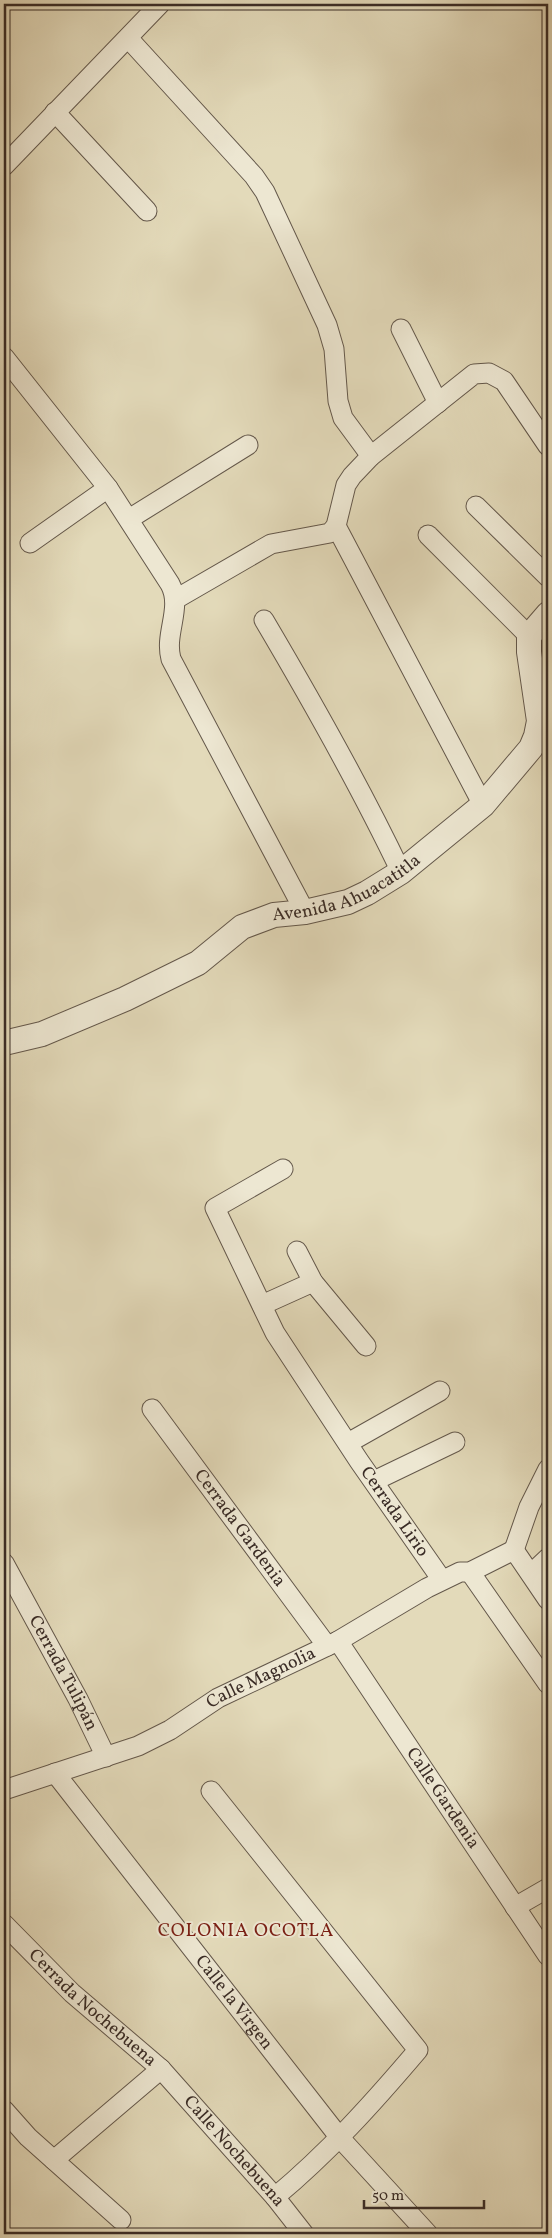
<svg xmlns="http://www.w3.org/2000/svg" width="552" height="2238" viewBox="0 0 552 2238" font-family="Vollkorn,serif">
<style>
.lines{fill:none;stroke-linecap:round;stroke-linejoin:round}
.minor-casing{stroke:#64584b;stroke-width:21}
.tertiary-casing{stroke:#64584b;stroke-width:26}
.minor{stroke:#ede7d2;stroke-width:19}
.tertiary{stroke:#ede7d2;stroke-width:24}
.labels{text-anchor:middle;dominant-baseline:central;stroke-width:4;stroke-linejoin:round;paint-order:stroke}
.street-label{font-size:18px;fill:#3a2c26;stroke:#ede7d2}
.neighbourhood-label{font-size:19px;letter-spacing:1px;fill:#7a1f14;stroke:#ede7d2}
</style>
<rect width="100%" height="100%" fill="#e3daba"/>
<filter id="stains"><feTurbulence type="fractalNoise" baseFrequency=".004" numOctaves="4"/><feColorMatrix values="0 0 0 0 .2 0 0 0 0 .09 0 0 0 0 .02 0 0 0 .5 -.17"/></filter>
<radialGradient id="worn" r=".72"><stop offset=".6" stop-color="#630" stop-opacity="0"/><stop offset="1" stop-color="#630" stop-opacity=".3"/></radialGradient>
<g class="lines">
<g class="minor-casing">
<g id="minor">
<polyline points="128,38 254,176 265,192 327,325 334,349 338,401 343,418 371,456"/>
<polyline points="55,112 147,211"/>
<polyline points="4,166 160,4"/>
<polyline points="401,329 438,403"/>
<path d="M4,357L108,488L170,584C183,608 164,633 171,659L305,912"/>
<polyline points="476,506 548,577"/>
<polyline points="129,519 248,445"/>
<polyline points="336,526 483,805"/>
<polyline points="428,535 529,636"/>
<polyline points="30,543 108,488"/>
<polyline points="176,599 271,544 330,533 336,526 346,485 352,476 371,456 474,374 489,373 504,381 548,446"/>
<path d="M264,620C313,703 360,786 401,872"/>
<path id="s1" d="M283,1169L215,1208L275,1333L359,1461L442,1580"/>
<polyline points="297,1251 313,1282 366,1346"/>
<polyline points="262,1305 313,1282"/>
<path id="s2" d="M152,1409L327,1646"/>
<polyline points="348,1443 440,1391"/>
<polyline points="374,1481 455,1442"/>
<polyline points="514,1550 529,1507 548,1469"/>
<polyline points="514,1550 548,1600"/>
<path id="s3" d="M4,1563L78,1699L106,1757"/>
<polyline points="470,1572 548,1684"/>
<polyline points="531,1574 548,1558"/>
<path id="s4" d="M338,1641L548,1956"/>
<path id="s5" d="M55,1773L340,2138L428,2234"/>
<path id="s6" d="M4,1790L138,1746L170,1730L218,1698L338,1641L427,1588L460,1572H470L514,1550"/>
<path d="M211,1791L418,2050C373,2103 328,2153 275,2197"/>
<polyline points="515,1907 548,1888"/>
<path id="s7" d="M4,1924L72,1993L161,2069L275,2197L304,2234"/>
<polyline points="4,2110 28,2137 121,2220"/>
<polyline points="54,2160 161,2069"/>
</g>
</g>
<g class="tertiary-casing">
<g id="tertiary">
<path id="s8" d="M4,1043L42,1034L125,999L198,963L242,927L274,915L305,912L348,902L367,893L401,872L483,805L531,748L536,736L539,721L529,652V636L548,614"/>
</g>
</g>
<use href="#minor" class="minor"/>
<use href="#tertiary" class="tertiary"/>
</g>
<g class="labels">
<g class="street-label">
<text stroke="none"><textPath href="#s8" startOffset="380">Avenida Ahuacatitla</textPath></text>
<text stroke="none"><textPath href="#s1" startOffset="432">Cerrada Lirio</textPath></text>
<text stroke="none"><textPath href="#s2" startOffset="148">Cerrada Gardenia</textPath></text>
<text stroke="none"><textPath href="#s3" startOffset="125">Cerrada Tulipán</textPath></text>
<text stroke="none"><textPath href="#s6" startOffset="282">Calle Magnolia</textPath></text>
<text stroke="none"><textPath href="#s4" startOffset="189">Calle Gardenia</textPath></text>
<text stroke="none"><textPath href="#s5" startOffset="291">Calle la Virgen</textPath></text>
<text stroke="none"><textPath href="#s7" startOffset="122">Cerrada Nochebuena</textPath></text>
<text stroke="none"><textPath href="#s7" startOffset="324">Calle Nochebuena</textPath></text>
</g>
<g class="neighbourhood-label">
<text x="246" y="1931">COLONIA OCOTLA</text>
</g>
</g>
<rect width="552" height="2238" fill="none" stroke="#e3daba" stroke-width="20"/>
<rect x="5" y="5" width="542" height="2228" fill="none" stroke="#3a2c26" stroke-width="2.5"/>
<rect x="10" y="10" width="532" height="2218" fill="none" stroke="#3a2c26"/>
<path d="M364 2200v8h120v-8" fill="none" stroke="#3a2c26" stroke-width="2.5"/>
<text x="372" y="2200" font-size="15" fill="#3a2c26" stroke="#ede7d2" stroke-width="4" paint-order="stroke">50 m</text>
<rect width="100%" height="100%" filter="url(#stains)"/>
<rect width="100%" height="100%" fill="url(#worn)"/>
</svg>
